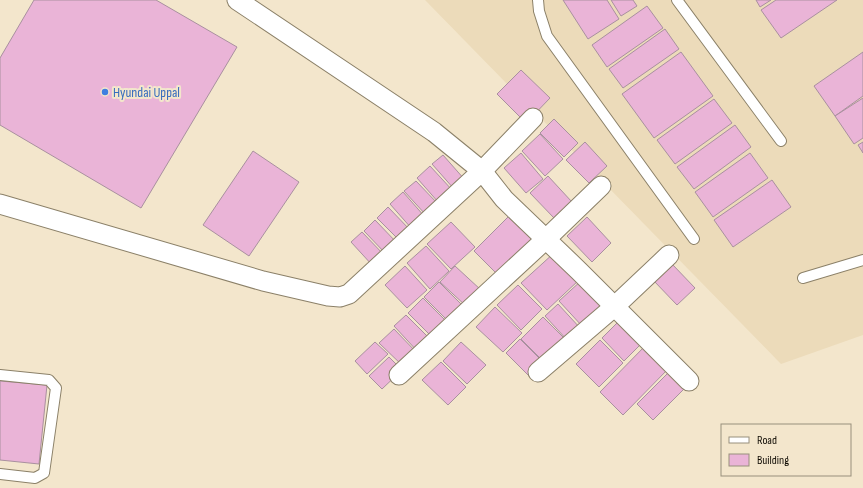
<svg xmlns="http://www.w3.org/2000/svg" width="863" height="488" viewBox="0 0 863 488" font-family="'Sofia Sans Condensed',sans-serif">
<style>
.built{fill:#ecdbba}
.building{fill:#eab4d7;stroke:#a9909f}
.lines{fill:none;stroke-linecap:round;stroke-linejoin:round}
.service-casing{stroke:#8b8068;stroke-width:12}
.minor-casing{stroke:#8b8068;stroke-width:21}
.service{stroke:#fff;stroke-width:10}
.minor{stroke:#fff;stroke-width:19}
.shop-dot{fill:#3f7fe0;stroke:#f3e6cc;stroke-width:1.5}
.labels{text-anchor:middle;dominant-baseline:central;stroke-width:4;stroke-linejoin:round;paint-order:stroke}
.shop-label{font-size:14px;fill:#366cbe;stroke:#f3e6cc;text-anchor:start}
</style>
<rect width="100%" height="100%" fill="#f3e6cc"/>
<polygon class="built" points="425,0 863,0 863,335 781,364"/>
<g class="building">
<polygon points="34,0 156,0 237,47 141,208 0,125 0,58"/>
<polygon points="563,0 607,0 619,19 588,39"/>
<polygon points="611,0 633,0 637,6 621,16"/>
<polygon points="756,0 771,0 760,7"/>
<polygon points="776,0 837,0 781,38 761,10"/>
<polygon points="647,6 663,28 607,67 592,45"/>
<polygon points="665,29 679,49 623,88 609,69"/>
<polygon points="681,52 713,96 654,138 622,94"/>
<polygon points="863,52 863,96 835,116 814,86"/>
<polygon points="521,70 550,98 526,123 497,94"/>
<polygon points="863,98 863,138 854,144 835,116"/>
<polygon points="714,99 732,123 675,164 657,140"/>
<polygon points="554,119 578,143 564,157 540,133"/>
<polygon points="735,125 751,147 694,189 677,167"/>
<polygon points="540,134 563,159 545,176 522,151"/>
<polygon points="585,142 607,166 589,183 566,160"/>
<polygon points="863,142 863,153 858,145"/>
<polygon points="253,151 299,182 249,256 203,225"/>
<polygon points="521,153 543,179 526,193 504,168"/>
<polygon points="750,153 768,178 713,217 695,192"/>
<polygon points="443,155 465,180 454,189 432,164"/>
<polygon points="430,166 453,191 439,203 417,178"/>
<polygon points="548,176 572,202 554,218 530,193"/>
<polygon points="772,180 791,207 733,247 714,220"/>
<polygon points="416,181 438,204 426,215 404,191"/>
<polygon points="403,192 425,217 412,229 390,204"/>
<polygon points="388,207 411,231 400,241 377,218"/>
<polygon points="511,214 536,239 499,276 474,251"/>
<polygon points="587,217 611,243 592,262 567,236"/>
<polygon points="375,220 398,244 386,254 364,231"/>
<polygon points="451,222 475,247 451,269 427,244"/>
<polygon points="362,232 385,256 373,266 351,242"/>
<polygon points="426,246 449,271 430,289 407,263"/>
<polygon points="554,253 579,280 547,310 521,283"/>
<polygon points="672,264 695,288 677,305 654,281"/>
<polygon points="405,266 427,290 407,308 385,285"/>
<polygon points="455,266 481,290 466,306 440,282"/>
<polygon points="582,280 605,305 582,326 559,301"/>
<polygon points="439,282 464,307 449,322 424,297"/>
<polygon points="518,285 542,309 521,330 497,305"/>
<polygon points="423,298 448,323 433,338 408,313"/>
<polygon points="558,304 581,329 568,341 545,316"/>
<polygon points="495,307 522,333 503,352 476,327"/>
<polygon points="406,315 432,341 419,353 394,326"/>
<polygon points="543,317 566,340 543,361 521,339"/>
<polygon points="622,318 644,341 624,361 602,338"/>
<polygon points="394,329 418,354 404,367 379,343"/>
<polygon points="520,339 543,362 529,376 506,353"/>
<polygon points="600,340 623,363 599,387 576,364"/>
<polygon points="375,342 388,354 367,374 355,361"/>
<polygon points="461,342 486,365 467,384 443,361"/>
<polygon points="646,345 669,368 623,415 600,392"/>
<polygon points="389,357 402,370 382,389 369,376"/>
<polygon points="441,362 466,387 448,405 422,380"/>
<polygon points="671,370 687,386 653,420 637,404"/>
<polygon points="0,381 47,385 39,464 0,460"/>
</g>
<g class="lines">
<g class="service-casing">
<g id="service">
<polyline points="538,0 539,11 547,36 694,239"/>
<polyline points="677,0 781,141"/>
<polyline points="803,278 863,260"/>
<polyline points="0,375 49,380 56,388 44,473 35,478 0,474"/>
</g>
</g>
<g class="minor-casing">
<g id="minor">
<polyline points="237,0 434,132 482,171 504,199 579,271 689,381"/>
<polyline points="0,204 263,281 328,296 340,297 349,294 482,171 533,118"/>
<polyline points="538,372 614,307 669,255"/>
<polyline points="399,375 546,239 601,186"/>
</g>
</g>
<use href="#service" class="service"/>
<use href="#minor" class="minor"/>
</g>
<circle class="shop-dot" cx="105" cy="92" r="4"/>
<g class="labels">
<g class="shop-label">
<text x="113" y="92">Hyundai Uppal</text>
</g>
</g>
<rect x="721" y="424" width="130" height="52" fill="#f3e6cc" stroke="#988f7c"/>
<rect x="729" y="437" width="20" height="6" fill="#ffffff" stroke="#988f7c"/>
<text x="757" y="444" font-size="12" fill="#100c04">Road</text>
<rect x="729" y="454" width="20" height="12" fill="#eab4d7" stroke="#988f7c"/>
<text x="757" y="464" font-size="12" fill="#100c04">Building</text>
</svg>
